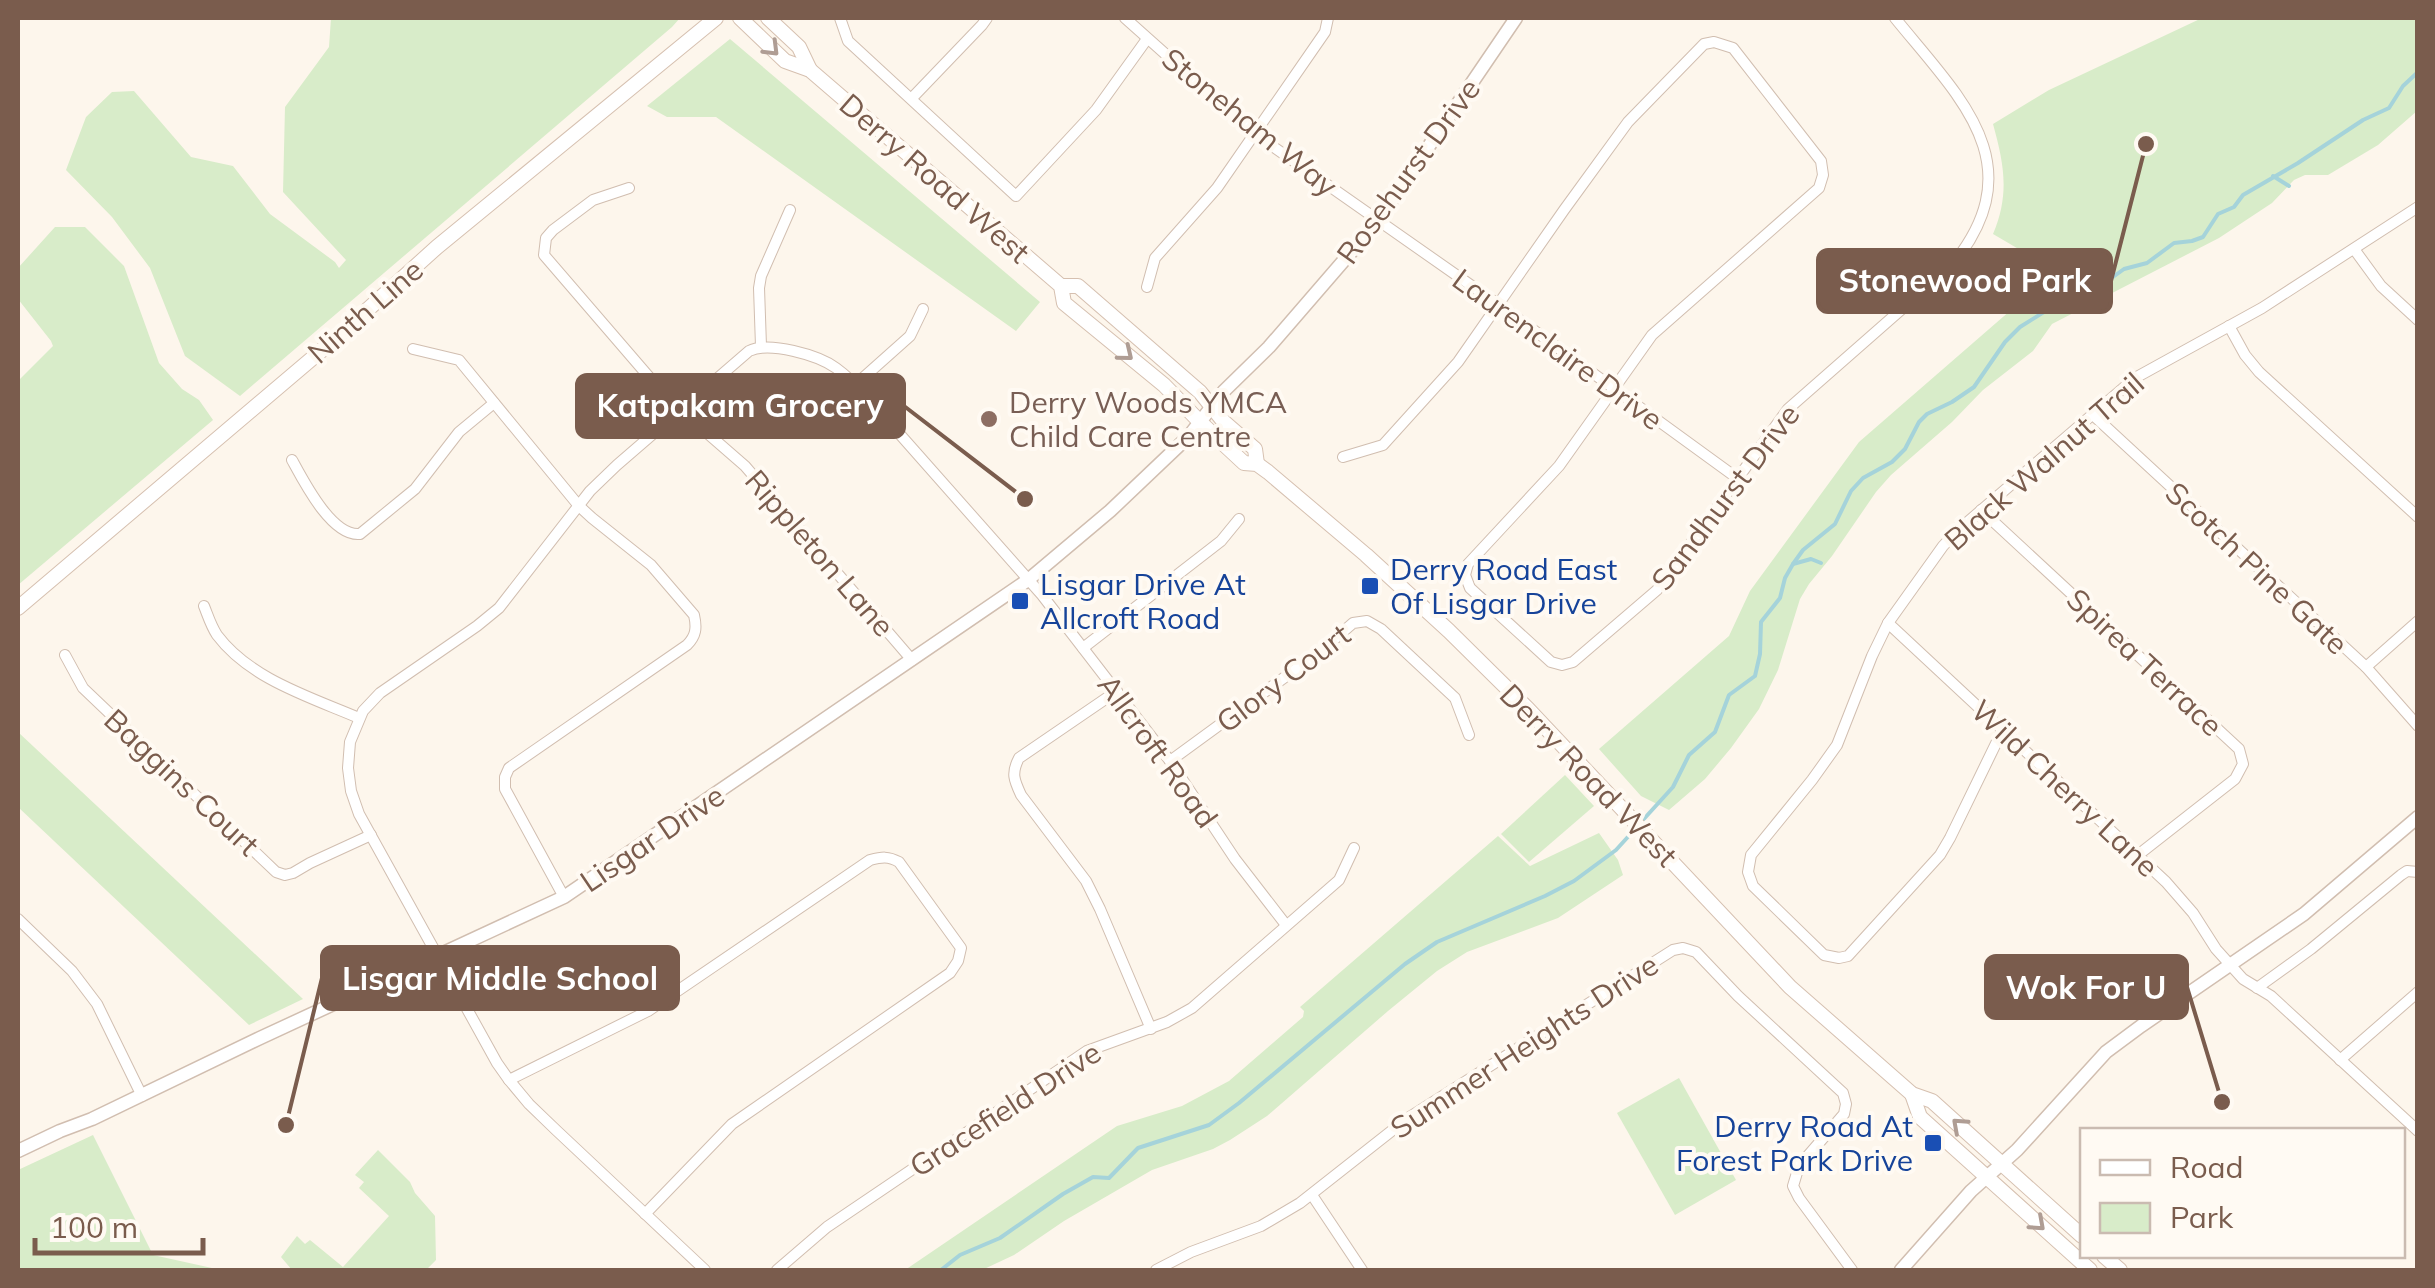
<svg xmlns="http://www.w3.org/2000/svg" width="2435" height="1288" viewBox="0 0 2435 1288" font-family="Mulish,sans-serif">
<style>
.green{fill:#d8ecc9}
.lines{fill:none;stroke-linecap:round;stroke-linejoin:round}
.stream{stroke:#a5d3da;stroke-width:4}
.minor-casing{stroke:#d1beb0;stroke-width:12}
.tertiary-casing{stroke:#d1beb0;stroke-width:15}
.secondary-casing{stroke:#d6c0b0;stroke-width:16}
.minor{stroke:#fff;stroke-width:10}
.tertiary{stroke:#fff;stroke-width:12}
.secondary{stroke:#fff;stroke-width:14}
.oneway{stroke:#af9d94}
.education-dot{fill:#8d6e63;stroke:#fffaf3;stroke-width:4}
.transit-dot{fill:#1a4fb4;stroke:#fffaf3;stroke-width:4}
.labels{text-anchor:middle;dominant-baseline:central;stroke-width:8;stroke-linejoin:round;paint-order:stroke}
.street-label{font-size:30px;fill:#7a5c4d;stroke:#fffaf3}
.education-label{font-size:30px;fill:#785e54;stroke:#fffaf3;text-anchor:start}
.transit-label{font-size:30px;fill:#164399;stroke:#fffaf3;text-anchor:start}
.leader{fill:none;stroke:#7a5c4d;stroke-width:4}
.callout-dot{fill:#7a5c4d;stroke:#fffaf3;stroke-width:4}
.callout{fill:#7a5c4d;stroke:#7a5c4d;stroke-width:4}
.callout-label{font-size:32px;text-anchor:middle;font-weight:bold;fill:#fff}
</style>
<rect width="100%" height="100%" fill="#fdf6ec"/>
<g class="green">
<polygon points="331,18 680,18 672,27 240,396 185,356 150,268 112,217 66,170 86,117 112,92 134,91 191,157 233,166 270,214 335,262 339,268 346,260 283,192 285,107 329,47"/>
<path d="M2202,18H2417V111L2378,145L2328,175H2305L2294,180L2272,203L2219,238L2052,324L2033,351L1983,390L1952,422L1891,475L1876,492L1832,556L1809,584L1800,599L1778,670L1759,709L1731,748L1705,779L1669,810L1641,796L1599,749L1729,636L1750,591L1859,442L2056,271L1993,234C2010,194 2004,164 1993,124L2049,90Z"/>
<polygon points="730,39 1040,302 1016,331 716,117 667,117 647,106"/>
<polygon points="55,227 85,227 124,266 159,363 182,389 199,400 213,420 18,585 18,381 53,346 51,341 18,299 18,268"/>
<polygon points="18,732 303,999 249,1025 18,807"/>
<polygon points="1565,775 1594,806 1529,862 1501,834"/>
<polygon points="1599,833 1618,860 1623,875 1558,918 1467,952 1437,971 1388,1011 1267,1116 1230,1140 1213,1149 1152,1170 1064,1221 1014,1255 982,1270 905,1270 1117,1126 1182,1106 1229,1081 1303,1017 1304,1011 1300,1007 1498,836 1530,866"/>
<polygon points="1679,1078 1736,1180 1675,1215 1617,1113"/>
<polygon points="93,1135 153,1255 221,1270 18,1270 18,1170"/>
<polygon points="378,1150 410,1182 415,1193 435,1216 436,1260 426,1270 292,1270 281,1257 297,1236 305,1244 310,1240 343,1267 389,1216 359,1188 364,1182 355,1175"/>
</g>
<g class="lines">
<g class="stream">
<polyline points="2273,176 2289,186"/>
<polyline points="1793,564 1811,559 1821,563"/>
<polyline points="1642,821 1673,787 1689,755 1715,732 1729,695 1755,676 1760,654 1761,622 1780,598 1785,578 1793,564 1803,550 1835,524 1851,491 1863,478 1892,462 1905,449 1919,422 1927,414 1952,402 1974,387 2005,342 2020,327 2060,302 2095,290 2124,269 2147,263 2174,243 2192,241 2203,237 2218,214 2234,207 2243,195 2298,163 2363,120 2389,108 2403,86 2418,72"/>
<polyline points="941,1270 960,1255 1000,1238 1063,1194 1093,1177 1109,1178 1138,1148 1209,1125 1239,1103 1405,964 1437,942 1545,896 1574,881 1616,850 1636,828"/>
</g>
<g class="minor-casing">
<g id="minor">
<polyline points="840,18 848,41 1016,196 1096,110 1147,39"/>
<polyline points="1125,18 1255,134 1499,305 1737,478"/>
<polyline points="912,98 982,25 987,18"/>
<polyline points="629,188 593,200 553,230 546,238 544,255 668,399 745,466 912,660"/>
<polyline points="2354,249 2381,286 2418,320"/>
<polyline points="1147,287 1155,258 1217,188 1325,32 1328,18"/>
<polyline points="2229,326 2245,355 2259,372 2418,517"/>
<polyline points="761,346 759,288 761,276 790,210"/>
<path d="M413,349L459,360L579,506L592,518L651,565L694,615C697,628 696,636 687,645L509,768L505,777V789L564,897"/>
<polyline points="855,385 910,336 923,309"/>
<polyline points="2092,414 2366,667 2418,726"/>
<path d="M1343,457L1383,445L1458,362L1564,210L1628,122L1704,44L1714,42L1733,48L1821,161L1823,175L1819,188L1652,335L1559,466L1468,564L1465,575L1470,588L1551,662L1562,665L1573,662L1657,590L1788,409L1952,265C2035,164 1959,97 1895,18"/>
<path d="M292,460C304,482 332,537 360,534L415,489L459,432L494,403"/>
<polyline points="1981,510 2239,749 2243,764 2235,779 2138,855"/>
<path d="M204,606C208,616 211,626 217,635C250,679 310,697 359,718"/>
<polyline points="1888,623 2166,882 2193,913 2216,949 2243,979 2271,996 2418,1131"/>
<polyline points="1083,648 1221,541 1239,519"/>
<polyline points="65,655 83,688 276,872 285,875 293,873 310,863 371,835"/>
<polyline points="2366,667 2418,621"/>
<path d="M1117,691L1019,758C1011,773 1014,780 1021,795L1086,881L1100,909L1151,1029"/>
<polyline points="2003,729 1950,838 1940,855 1848,956 1839,958 1824,955 1753,886 1748,872 1751,855 1812,780 1837,745 1872,656 1888,623 1943,546 1956,532 2135,378 2262,308 2418,207"/>
<polyline points="1170,761 1322,650 1353,623 1367,621 1381,629 1455,698 1469,735"/>
<polyline points="18,919 72,971 97,1004 142,1096"/>
<polyline points="2257,988 2311,949 2401,875 2407,871 2418,872"/>
<polyline points="2340,1060 2418,992"/>
<path d="M509,1080L648,1011L870,860C882,857 888,856 899,862L961,948L958,961L950,973L732,1124L645,1214"/>
<polyline points="1312,1195 1362,1270"/>
<path d="M705,1270L556,1130L529,1104L509,1080L497,1063L359,814L351,791L348,768L350,742L363,711L380,693L477,626L499,608L590,491L617,465L749,351C769,341 818,355 836,368C847,376 857,386 866,396L1042,595L1170,761L1235,859L1286,925"/>
<polyline points="777,1270 827,1227 1087,1051 1167,1022 1192,1008 1339,880 1354,848"/>
<polyline points="1156,1270 1191,1252 1261,1226 1300,1203 1408,1118 1673,950 1683,948 1696,952 1738,996 1843,1093 1846,1104 1844,1114 1799,1166 1793,1186 1799,1198 1852,1270"/>
</g>
</g>
<g class="tertiary-casing">
<g id="tertiary">
<polyline points="18,1151 60,1131 92,1119 260,1038 564,897 1028,580 1110,511 1189,436 1224,391 1269,347 1378,221 1516,18"/>
<polyline points="1901,1270 1971,1191 2017,1150 2106,1052 2141,1026 2304,914 2418,817"/>
</g>
</g>
<g class="secondary-casing">
<g id="secondary">
<polyline points="740,18 785,61 810,70 1061,286 1064,303 1164,385 1201,423 1244,463 1257,464 1268,472 1366,555 1449,631 1528,709 1790,987 1912,1094 1932,1101 2082,1236"/>
<polyline points="768,18 799,47 810,70"/>
<polyline points="1061,286 1078,286 1200,392 1224,422 1255,449 1257,464"/>
<polyline points="18,608 335,339 437,247 716,18"/>
<polyline points="1912,1094 1920,1117 2090,1270"/>
<polyline points="2104,1256 2120,1270"/>
</g>
</g>
<use href="#minor" class="minor"/>
<use href="#tertiary" class="tertiary"/>
<use href="#secondary" class="secondary"/>
</g>
<defs><path id="oneway-chevron" d="M-2-3.5L2.5 0L-2 3.5" fill="none" stroke-width="1.6" stroke-linecap="round" stroke-linejoin="round" transform="scale(2.5)"/></defs>
<g class="oneway">
<use href="#oneway-chevron" transform="translate(772 49) rotate(45)"/>
<use href="#oneway-chevron" transform="translate(1126 354) rotate(39)"/>
<use href="#oneway-chevron" transform="translate(1959 1125) rotate(-138)"/>
<use href="#oneway-chevron" transform="translate(2038 1224) rotate(42)"/>
</g>
<circle class="education-dot" cx="989" cy="419" r="10"/>
<g class="transit-dot">
<rect x="1360" y="576" width="20" height="20" rx="5"/>
<rect x="1010" y="591" width="20" height="20" rx="5"/>
<rect x="1923" y="1133" width="20" height="20" rx="5"/>
</g>
<g class="labels">
<g class="street-label">
<text transform="translate(1250 122) rotate(39)">Stoneham Way</text>
<text transform="translate(1408 171) rotate(-54)">Rosehurst Drive</text>
<text transform="translate(935 178) rotate(41)">Derry Road West</text>
<text transform="translate(365 311) rotate(-41)">Ninth Line</text>
<text transform="translate(1558 349) rotate(36)">Laurenclaire Drive</text>
<text transform="translate(2044 461) rotate(-41)">Black Walnut Trail</text>
<text transform="translate(1725 497) rotate(-53)">Sandhurst Drive</text>
<text transform="translate(820 553) rotate(49)">Rippleton Lane</text>
<text transform="translate(2257 568) rotate(43)">Scotch Pine Gate</text>
<text transform="translate(2145 662) rotate(43)">Spirea Terrace</text>
<text transform="translate(1283 678) rotate(-37)">Glory Court</text>
<text transform="translate(1158 751) rotate(54)">Allcroft Road</text>
<text transform="translate(1589 775) rotate(46)">Derry Road West</text>
<text transform="translate(182 782) rotate(43)">Baggins Court</text>
<text transform="translate(2065 788) rotate(43)">Wild Cherry Lane</text>
<text transform="translate(652 838) rotate(-34)">Lisgar Drive</text>
<text transform="translate(1524 1046) rotate(-33)">Summer Heights Drive</text>
<text transform="translate(1005 1109) rotate(-33)">Gracefield Drive</text>
</g>
<g class="education-label">
<text x="1009" y="402">Derry Woods YMCA<tspan x="1009" dy="34">Child Care Centre</tspan></text>
</g>
<g class="transit-label">
<text x="1390" y="569">Derry Road East<tspan x="1390" dy="34">Of Lisgar Drive</tspan></text>
<text x="1040" y="584">Lisgar Drive At<tspan x="1040" dy="34">Allcroft Road</tspan></text>
<text x="1913" y="1126" text-anchor="end">Derry Road At<tspan x="1913" dy="34">Forest Park Drive</tspan></text>
</g>
</g>
<path class="leader" d="M2146 144L2111 281M1025 499L904 406M286 1125L322 978M2222 1102L2187 987"/>
<g class="callout-dot">
<circle cx="2146" cy="144" r="10"/>
<circle cx="1025" cy="499" r="10"/>
<circle cx="286" cy="1125" r="10"/>
<circle cx="2222" cy="1102" r="10"/>
</g>
<g class="callout">
<rect x="1818" y="250" width="293" height="62" rx="10"/>
<rect x="577" y="375" width="327" height="62" rx="10"/>
<rect x="322" y="947" width="356" height="62" rx="10"/>
<rect x="1986" y="956" width="201" height="62" rx="10"/>
</g>
<g class="callout-label">
<text x="1965" y="292">Stonewood Park</text>
<text x="740" y="417">Katpakam Grocery</text>
<text x="500" y="990">Lisgar Middle School</text>
<text x="2086" y="999">Wok For U</text>
</g>
<rect width="2435" height="1288" fill="none" stroke="#7a5c4d" stroke-width="40"/>
<rect x="2080" y="1128" width="325" height="130" fill="#fffaf3" stroke="#cabbb1" stroke-width="2.5"/>
<rect x="2100" y="1160" width="50" height="15" fill="#ffffff" stroke="#cabbb1" stroke-width="2.5"/>
<text x="2170" y="1178" font-size="30" fill="#7a5c4d">Road</text>
<rect x="2100" y="1203" width="50" height="30" fill="#d8ecc9" stroke="#cabbb1" stroke-width="2.5"/>
<text x="2170" y="1228" font-size="30" fill="#7a5c4d">Park</text>
<path d="M35 1238v15h168v-15" fill="none" stroke="#7a5c4d" stroke-width="5"/>
<text x="50" y="1238" font-size="30" fill="#7a5c4d" stroke="#fffaf3" stroke-width="8" paint-order="stroke">100 m</text>
</svg>
